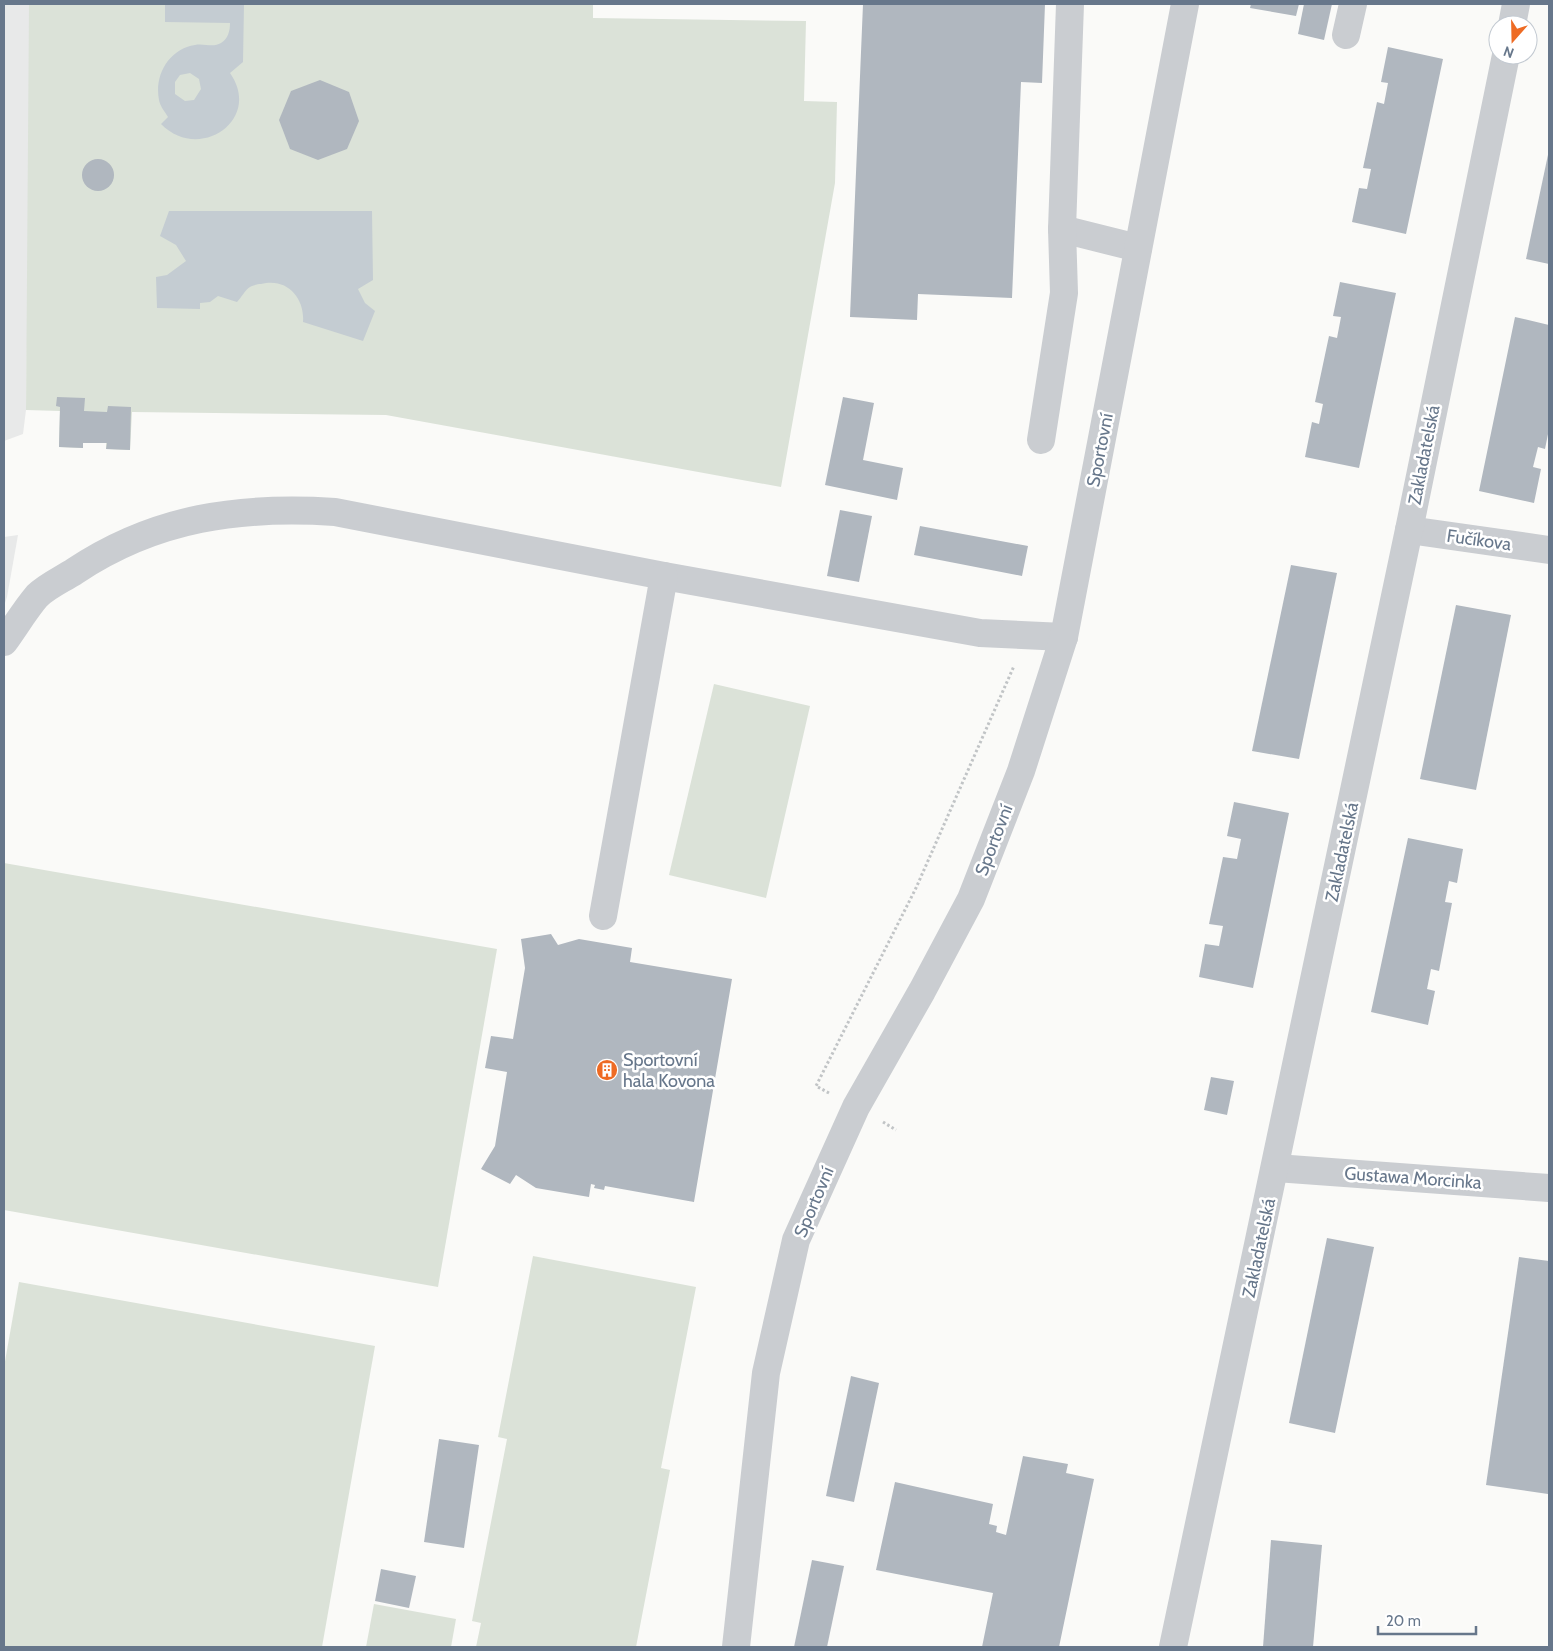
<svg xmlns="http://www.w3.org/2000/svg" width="1553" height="1651" viewBox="0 0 1553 1651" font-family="Cabin,sans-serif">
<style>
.built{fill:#e8e9e9}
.green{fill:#dbe2d8}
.water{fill:#c4ccd2;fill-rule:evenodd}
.building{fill:#b0b7bf}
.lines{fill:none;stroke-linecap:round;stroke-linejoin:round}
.path{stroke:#c1c4c6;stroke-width:3;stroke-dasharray:2.5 2.5;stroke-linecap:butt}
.minor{stroke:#cacdd1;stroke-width:28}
.labels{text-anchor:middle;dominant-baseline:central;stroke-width:5;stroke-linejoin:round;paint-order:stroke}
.street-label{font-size:18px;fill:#67778b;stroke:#fff}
.poi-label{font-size:18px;fill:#67778b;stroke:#fff;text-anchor:start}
</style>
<rect width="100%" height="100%" fill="#fafaf8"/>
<g class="built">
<polygon points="4,4 32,4 26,410 23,434 4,441"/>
<polygon points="18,535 7,597 4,606 4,537"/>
</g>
<g class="green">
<polygon points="29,4 593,4 593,18 806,21 804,101 837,102 835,183 781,487 386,415 132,412 130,450 106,449 106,443 83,443 83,448 59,447 60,411 26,410"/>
<polygon points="714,684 810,706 766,898 669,875"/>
<polygon points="4,863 497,949 438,1287 4,1210"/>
<polygon points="533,1256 696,1287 661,1468 670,1470 636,1647 476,1647 481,1623 472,1621 507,1439 498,1437"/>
<polygon points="19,1282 375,1346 322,1647 4,1647 4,1367"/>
<polygon points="374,1604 456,1619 451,1647 366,1647"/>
</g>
<g class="water">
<path d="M165,4H244L243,62L230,73C263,120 199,163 161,124L168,117C165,112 160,106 159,100C154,75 169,49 195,45C204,43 213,48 221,43C228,39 230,31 230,23L165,22ZM190,73L199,79L201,89L194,100L185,101L175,94V82L180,75Z"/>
<path d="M169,211H372L373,280L358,289L365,303L375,311L363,341L303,322C305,298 287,277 261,284C258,284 253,285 250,287C245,290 241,298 237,302L218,296L210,302L200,303V309L157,308L156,277L167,275L186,261L176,245L160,236Z"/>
</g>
<g class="building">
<polygon points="863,4 1045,4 1042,83 1021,82 1012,298 918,294 917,320 850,317"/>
<polygon points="1251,4 1299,4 1296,16 1250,8"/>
<polygon points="1304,4 1332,4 1324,40 1298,34"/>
<polygon points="1388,47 1443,59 1406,234 1352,222 1359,188 1367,189 1371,169 1363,168 1377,102 1384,104 1388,83 1381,82"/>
<polygon points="320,80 349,92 359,121 347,149 318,160 290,149 279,120 291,91"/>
<polygon points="1549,150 1549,264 1526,259"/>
<circle cx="98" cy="175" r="16"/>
<polygon points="1340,282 1396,293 1359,468 1305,457 1312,422 1319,424 1323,404 1315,402 1329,336 1337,338 1341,317 1333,316"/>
<polygon points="1515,317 1549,325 1549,429 1545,449 1538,447 1533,467 1541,469 1534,503 1479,491"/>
<polygon points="57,397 85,398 84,411 107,412 108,406 131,407 130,450 106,449 107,443 83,443 83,448 59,447 60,407 56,406"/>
<polygon points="843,397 874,403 863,460 903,468 897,500 825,485"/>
<polygon points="840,510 872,516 859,582 827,576"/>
<polygon points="920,526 1028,546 1022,576 914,555"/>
<polygon points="1291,565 1337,573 1299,759 1252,751"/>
<polygon points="1456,605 1511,615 1476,790 1420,779"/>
<polygon points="1234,802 1289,813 1253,988 1199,977 1205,944 1219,946 1223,926 1209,924 1223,857 1237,859 1241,839 1227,836"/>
<polygon points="1408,838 1463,849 1457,883 1449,881 1445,902 1452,903 1439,971 1431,969 1427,989 1435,991 1428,1025 1371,1012"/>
<polygon points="551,934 558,945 579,939 632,948 630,962 732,979 694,1202 605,1186 604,1190 594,1188 595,1185 591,1184 589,1197 536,1188 516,1175 510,1184 481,1169 495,1146 507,1072 485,1068 491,1036 513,1039 525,968 521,939"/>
<polygon points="1211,1077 1234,1081 1227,1115 1204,1110"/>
<polygon points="1327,1238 1374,1247 1335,1433 1289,1423"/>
<polygon points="1519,1257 1549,1261 1548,1494 1486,1485"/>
<polygon points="851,1376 879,1383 854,1502 826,1496"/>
<polygon points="439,1439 479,1445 464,1548 424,1542"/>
<polygon points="1023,1456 1068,1464 1066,1473 1094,1479 1059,1647 982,1647 993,1593 876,1570 895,1482 993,1504 989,1524 997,1526 996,1532 1006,1535"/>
<polygon points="1271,1540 1322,1545 1313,1647 1263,1647"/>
<polygon points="812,1560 844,1566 827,1647 794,1647"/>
<polygon points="381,1569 416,1576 409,1608 375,1601"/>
</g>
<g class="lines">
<g class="path">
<polyline points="829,1093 816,1086 916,888 1014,666"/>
<polyline points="883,1122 896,1130"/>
</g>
<g class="minor">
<polyline points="1512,25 1516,4"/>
<polyline points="1346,35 1353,4"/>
<polyline points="1062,229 1138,248"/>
<polyline points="1041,440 1064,293 1062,229 1070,4"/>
<polyline points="1409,530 1549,550"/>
<path d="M4,642C15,627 25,610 37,596C47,586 63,579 75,571C156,517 240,506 335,512L664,576L980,633L1064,637"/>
<polyline points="603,916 664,576"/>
<polyline points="1276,1168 1549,1188"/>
<polyline points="736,1647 766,1373 796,1240 856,1107 922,991 971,899 1021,771 1064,637 1185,4"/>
<polyline points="1173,1647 1409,530 1506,55"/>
</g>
</g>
<defs>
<g id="building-disc" transform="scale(1.125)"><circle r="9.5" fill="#ee6b24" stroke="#fff"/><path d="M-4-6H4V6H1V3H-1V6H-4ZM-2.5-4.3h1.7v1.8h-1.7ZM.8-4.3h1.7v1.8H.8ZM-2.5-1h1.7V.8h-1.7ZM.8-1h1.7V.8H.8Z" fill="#fff"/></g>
</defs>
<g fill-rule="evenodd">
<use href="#building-disc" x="607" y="1070"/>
</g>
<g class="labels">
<g class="street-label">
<text transform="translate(1100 450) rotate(-79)">Sportovní</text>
<text transform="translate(1424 455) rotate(-79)">Zakladatelská</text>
<text transform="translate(1479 540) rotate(8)">Fučíkova</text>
<text transform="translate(994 840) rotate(-69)">Sportovní</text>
<text transform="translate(1342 852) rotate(-78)">Zakladatelská</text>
<text transform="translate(1413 1178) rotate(4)">Gustawa Morcinka</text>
<text transform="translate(814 1202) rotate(-67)">Sportovní</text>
<text transform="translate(1259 1248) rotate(-78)">Zakladatelská</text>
</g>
<g class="poi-label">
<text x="623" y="1060">Sportovní<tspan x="623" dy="21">hala Kovona</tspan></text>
</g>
</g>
<rect width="1553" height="1651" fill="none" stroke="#67778b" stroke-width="10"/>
<g transform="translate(1513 40) rotate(200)"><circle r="24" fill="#ffffff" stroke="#c2c9d1"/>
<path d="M0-4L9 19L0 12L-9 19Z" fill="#ee6b24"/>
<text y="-8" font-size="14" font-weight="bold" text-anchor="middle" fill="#67778b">N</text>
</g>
<path d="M1378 1626v8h98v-8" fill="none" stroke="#67778b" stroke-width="2.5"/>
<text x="1386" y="1626" font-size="15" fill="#67778b" stroke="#ffffff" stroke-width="4" paint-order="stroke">20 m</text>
</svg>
